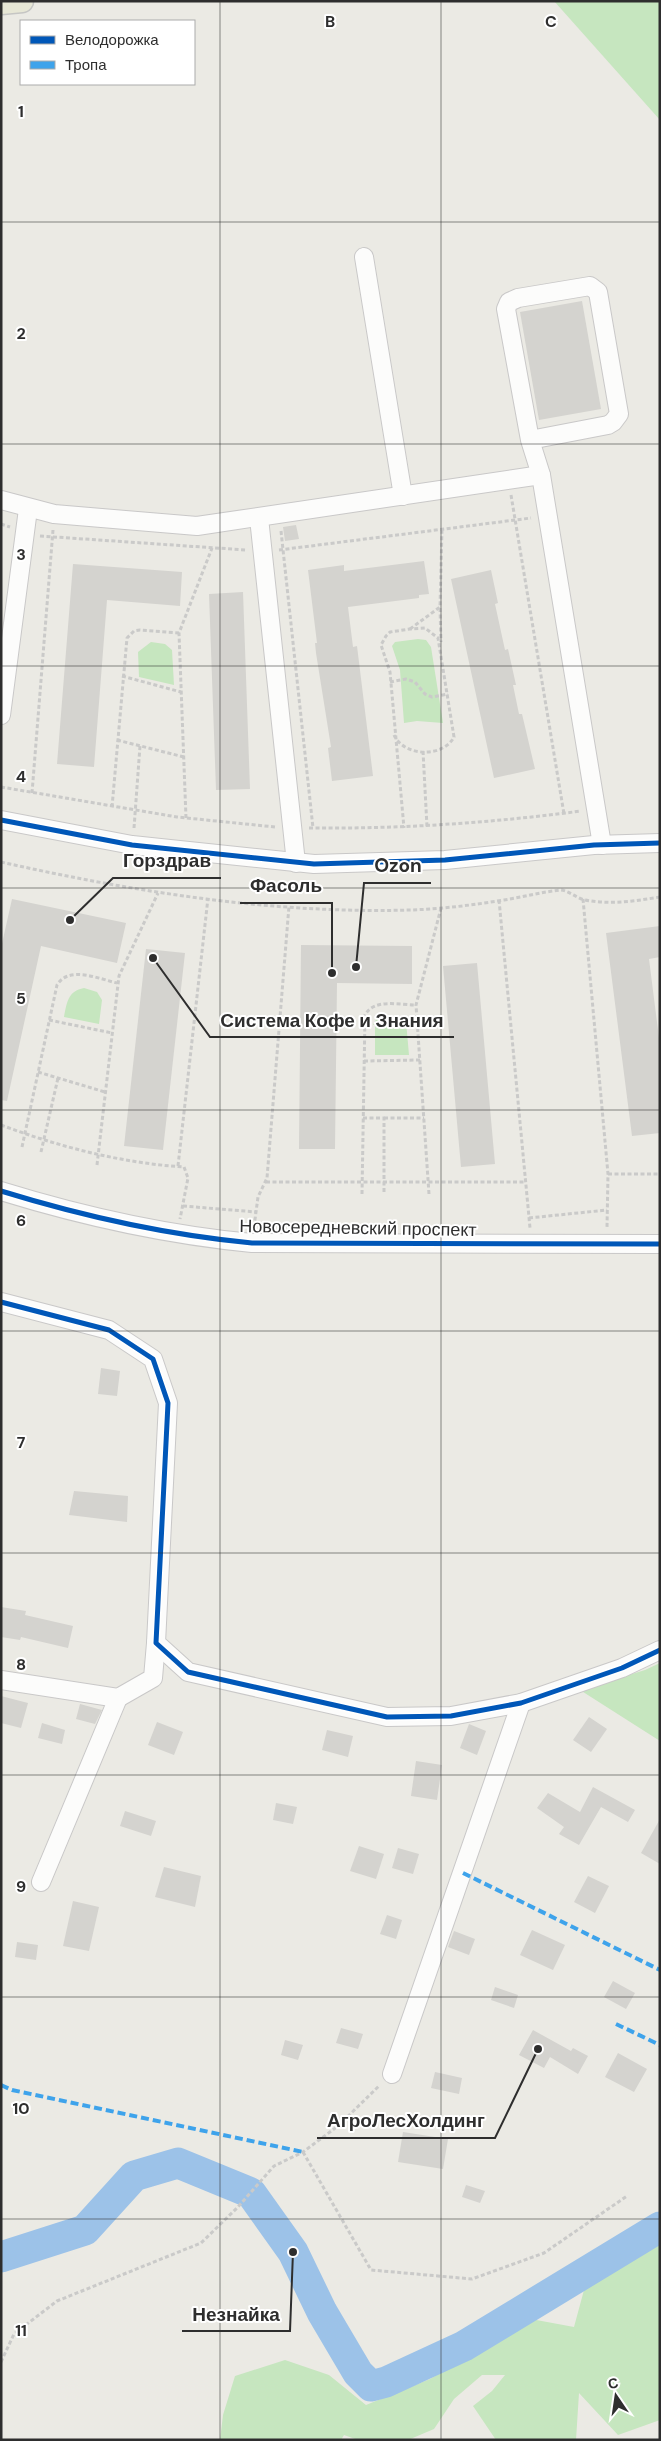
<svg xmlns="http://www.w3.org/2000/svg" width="661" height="2441" viewBox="0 0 661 2441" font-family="'DM Sans',sans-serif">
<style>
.green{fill:#c6e6bf}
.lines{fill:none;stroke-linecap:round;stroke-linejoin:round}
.river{stroke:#9cc2e8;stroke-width:31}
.building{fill:#d4d3cf}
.minor-casing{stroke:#c9c8c8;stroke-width:20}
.major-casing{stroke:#c6c6c4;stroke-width:25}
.path{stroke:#cacac9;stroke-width:3;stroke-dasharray:4 2.5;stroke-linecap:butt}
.minor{stroke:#fcfcfb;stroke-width:18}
.major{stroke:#e7e7d6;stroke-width:22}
.quiet{stroke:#3ea3eb;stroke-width:4;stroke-dasharray:8 4;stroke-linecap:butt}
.cycleway-casing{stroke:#fff;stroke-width:8}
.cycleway{stroke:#0057b8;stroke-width:5}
.grid{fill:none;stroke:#2e2e2e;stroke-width:1;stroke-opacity:0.55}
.labels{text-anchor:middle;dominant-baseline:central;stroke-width:4;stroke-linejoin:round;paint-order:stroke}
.street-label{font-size:18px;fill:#2e2e2e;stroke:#fff}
.grid-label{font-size:16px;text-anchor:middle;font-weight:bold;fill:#2e2e2e;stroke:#fff;stroke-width:4;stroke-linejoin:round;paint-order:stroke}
.leader{fill:none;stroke:#2e2e2e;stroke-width:2}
.callout-dot{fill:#2e2e2e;stroke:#fff;stroke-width:2}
.callout-label{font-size:19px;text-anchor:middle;font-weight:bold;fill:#2e2e2e;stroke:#fff;stroke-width:4;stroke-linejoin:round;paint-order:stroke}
</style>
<rect width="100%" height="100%" fill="#ebeae4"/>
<g class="green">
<polygon points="554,1 660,1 660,120"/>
<polygon points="418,639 426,640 431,647 443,723 417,721 404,723 400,670 392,646 395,642"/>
<polygon points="151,642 165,644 172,650 174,685 139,677 138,652"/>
<path d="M84,988L97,992L102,1000L99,1024L64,1017C67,1002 68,991 84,988Z"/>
<polygon points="378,1016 399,1017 406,1021 409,1055 375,1055 375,1025 373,1025"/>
<polygon points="660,1663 660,1741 580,1690 645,1670"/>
<polygon points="660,2243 660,2420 618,2435 579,2393 576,2440 496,2440 473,2406 492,2391 505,2375 482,2375 454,2399 434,2429 408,2440 358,2440 344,2435 341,2440 220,2440 223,2415 235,2376 285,2360 329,2375 366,2405 430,2379 531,2319 574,2327 584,2290"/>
</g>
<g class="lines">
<polyline class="river" points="1,2257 85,2230 134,2176 178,2163 251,2193 293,2252 322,2312 358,2373 371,2386 386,2382 464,2346 660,2227"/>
</g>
<g class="building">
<polygon points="582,301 601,409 539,420 520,312"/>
<polygon points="296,525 299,539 285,541 283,527"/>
<polygon points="424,561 429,594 419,595 419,598 348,607 353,647 357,646 373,776 332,781 328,748 331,747 316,653 315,643 317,643 308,570 344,565 344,571"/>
<polygon points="73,564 182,572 180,606 107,600 94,767 57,764"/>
<polygon points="491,570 498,603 495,604 505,650 508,649 516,685 513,685 519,714 522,714 535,769 494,778 451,579"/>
<polygon points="243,592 250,789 216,790 209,594"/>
<polygon points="12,899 126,923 117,963 41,946 7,1101 1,1100 1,948"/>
<polygon points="660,926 660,957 649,959 660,1046 660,1133 632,1136 606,933"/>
<polygon points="301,945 412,946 412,984 337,983 335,1149 299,1149"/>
<polygon points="146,949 185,953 163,1150 124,1146"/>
<polygon points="477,963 495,1164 461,1167 443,966"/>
<polygon points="101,1368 120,1371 117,1396 98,1394"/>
<polygon points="74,1491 128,1496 127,1522 69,1515"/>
<polygon points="1,1607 26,1611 25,1615 73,1626 68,1648 21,1637 20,1640 1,1637"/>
<polygon points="1,1696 28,1703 21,1728 1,1723"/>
<polygon points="80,1704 102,1710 95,1724 76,1719"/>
<polygon points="589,1717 607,1729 591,1752 573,1740"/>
<polygon points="157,1722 183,1732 174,1755 148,1745"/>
<polygon points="42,1723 65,1730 62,1744 38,1738"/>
<polygon points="469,1724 486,1731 477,1755 460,1748"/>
<polygon points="327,1730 353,1736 348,1757 322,1750"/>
<polygon points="416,1761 442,1765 437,1800 411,1796"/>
<polygon points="593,1787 635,1810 628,1822 601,1807 579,1845 559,1834 564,1827 537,1808 548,1793 580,1812"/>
<polygon points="276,1803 297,1807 293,1824 273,1820"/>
<polygon points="125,1811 156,1821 151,1836 120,1826"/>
<polygon points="660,1819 660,1864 641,1853"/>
<polygon points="359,1846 384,1854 376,1879 350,1871"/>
<polygon points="398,1848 419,1854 413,1874 392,1868"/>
<polygon points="164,1867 201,1876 195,1907 155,1897"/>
<polygon points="588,1876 609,1886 595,1913 574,1902"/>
<polygon points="73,1901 99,1907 89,1951 63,1946"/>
<polygon points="387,1915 402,1920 396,1939 380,1934"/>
<polygon points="532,1930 565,1945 553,1970 520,1955"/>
<polygon points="454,1931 475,1939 469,1955 448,1947"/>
<polygon points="17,1942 38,1945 36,1960 15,1957"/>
<polygon points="613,1981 635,1993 626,2009 604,1997"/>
<polygon points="495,1987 518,1995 514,2008 491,2000"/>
<polygon points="341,2028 363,2034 358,2049 336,2043"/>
<polygon points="533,2030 571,2051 573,2048 588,2056 578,2074 550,2057 544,2068 519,2055"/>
<polygon points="285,2040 303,2045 298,2060 281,2055"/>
<polygon points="618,2053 647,2069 634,2092 605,2077"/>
<polygon points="435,2072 462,2078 459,2094 431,2088"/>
<polygon points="403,2132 448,2139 443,2169 398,2162"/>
<polygon points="466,2185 485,2191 480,2203 462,2197"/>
</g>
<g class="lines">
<g class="minor-casing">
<g id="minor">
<polyline points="364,257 403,496"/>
<polyline points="530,440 608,425 613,422 619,414 598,292 590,286 518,298 509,302 506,309 530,440 541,475 602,845"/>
<polyline points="1,500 54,514 197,526 541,475"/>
<polyline points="259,518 296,863"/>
<polyline points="1,715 28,509"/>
<polyline points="1,820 132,845 314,864 445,860 594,845 660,843"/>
<path d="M1,1191C82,1216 168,1235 252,1243L660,1244"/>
<polyline points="1,1302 109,1330 153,1359 168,1403 156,1643 188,1672 387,1717 451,1716 521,1703 622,1668 660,1650"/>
<polyline points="1,1680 118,1698 153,1678 156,1643"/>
<polyline points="41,1882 118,1698"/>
<polyline points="392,2074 521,1703"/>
</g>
</g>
<g class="major-casing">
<polyline id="major" points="1,3 22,1"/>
</g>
<g class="path">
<polyline points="511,495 564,814"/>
<polyline points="1,524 10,527"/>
<polyline points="281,531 313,828"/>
<polyline points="40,536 246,550"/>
<polyline points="279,550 531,518"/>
<polyline points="440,608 441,642"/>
<polyline points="410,629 440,607 442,529"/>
<polyline points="122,676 181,692"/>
<polyline points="390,682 406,679 415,682 425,694 432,697 448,694"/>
<path d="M394,735C404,757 443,758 454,737L438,638L425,628L410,629L390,632L386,636L381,645L390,672L404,828"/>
<polyline points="117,740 184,757"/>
<polyline points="423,751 427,827"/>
<polyline points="1,787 177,817 275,827"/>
<polyline points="32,793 53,530"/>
<polyline points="112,807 127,638 134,631 140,630 179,633"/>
<polyline points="186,818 179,633 212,548"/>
<polyline points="134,828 140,746"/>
<path d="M309,828C401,829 490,823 581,811"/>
<path d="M1,862C135,892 273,914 410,910C442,909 473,905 504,900C523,897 542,892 560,890C568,890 576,898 585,900C610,905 635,901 660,897"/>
<polyline points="583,899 608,1174 607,1227"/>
<polyline points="499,900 530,1228"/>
<polyline points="49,1020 112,1033"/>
<polyline points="364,1061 420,1060"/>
<polyline points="38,1072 105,1092"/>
<polyline points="363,1118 384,1118 384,1194"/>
<polyline points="384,1118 424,1118"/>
<path d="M1,1125C60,1147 121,1163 184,1167L188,1178L180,1219"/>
<path d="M22,1147L57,985C69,965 99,979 117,983"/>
<polyline points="41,1152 58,1078"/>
<polyline points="97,1165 119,976 158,893"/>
<polyline points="178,1166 208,898"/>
<polyline points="608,1174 660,1174"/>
<polyline points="266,1182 525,1182"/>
<path d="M362,1194L365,1015C374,998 400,1005 416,1005"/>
<polyline points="429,1194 416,1005 441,908"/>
<polyline points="183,1206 256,1212"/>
<polyline points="529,1218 607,1210"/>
<polyline points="254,1227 258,1197 267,1178 289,906"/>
<polyline points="303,2152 371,2270 472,2279 544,2253 627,2196"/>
<polyline points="1,2362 14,2334 57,2301 201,2243 237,2208 274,2166 303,2152 338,2126 380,2085"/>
</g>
<use href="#minor" class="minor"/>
<use href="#major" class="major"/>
<g class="quiet">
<polyline points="463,1873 660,1970"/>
<polyline points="616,2024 660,2045"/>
<polyline points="1,2085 12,2090 303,2152"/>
</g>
<g class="cycleway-casing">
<g id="cycleway">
<polyline points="1,820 132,845 314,864 445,860 594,845 660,843"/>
<path d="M1,1191C82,1216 168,1235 252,1243L660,1244"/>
<polyline points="1,1302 109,1330 153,1359 168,1403 156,1643 188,1672 387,1717 451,1716 521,1703 622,1668 660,1650"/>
</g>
</g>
<use href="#cycleway" class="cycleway"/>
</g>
<path class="grid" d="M220,1V2440M441,1V2440M1,222H660M1,444H660M1,666H660M1,888H660M1,1110H660M1,1331H660M1,1553H660M1,1775H660M1,1997H660M1,2219H660"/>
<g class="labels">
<g class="street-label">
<text transform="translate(358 1228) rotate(1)">Новосередневский проспект</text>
</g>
</g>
<g class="grid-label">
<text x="330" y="27">B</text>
<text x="551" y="27">C</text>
<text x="21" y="117">1</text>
<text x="21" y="339">2</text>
<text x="21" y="560">3</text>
<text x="21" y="782">4</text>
<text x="21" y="1004">5</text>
<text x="21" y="1226">6</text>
<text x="21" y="1448">7</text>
<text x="21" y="1670">8</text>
<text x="21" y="1892">9</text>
<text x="21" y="2114">10</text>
<text x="21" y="2336">11</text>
</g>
<path class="leader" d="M70 920L113 878H221M356 967L364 883H431M332 973L332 903H240M153 958L210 1037H454M538 2049L495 2138H317M293 2252L290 2331H182"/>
<g class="callout-dot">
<circle cx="70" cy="920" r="5"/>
<circle cx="356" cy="967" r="5"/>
<circle cx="332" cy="973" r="5"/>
<circle cx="153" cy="958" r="5"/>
<circle cx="538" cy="2049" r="5"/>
<circle cx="293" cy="2252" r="5"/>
</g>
<g class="callout-label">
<text x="167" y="867">Горздрав</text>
<text x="398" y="872">Ozon</text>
<text x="286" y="892">Фасоль</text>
<text x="332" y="1027">Система Кофе и Знания</text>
<text x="406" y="2127">АгроЛесХолдинг</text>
<text x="236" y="2321">Незнайка</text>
</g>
<rect width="661" height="2441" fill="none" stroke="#2e2e2e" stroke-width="5"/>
<rect x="20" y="20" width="175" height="65" fill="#ffffff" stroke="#ababab"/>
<rect x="30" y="36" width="25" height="8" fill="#0057b8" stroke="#ababab"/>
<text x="65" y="45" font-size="15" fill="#2e2e2e">Велодорожка</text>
<rect x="30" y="61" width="25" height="8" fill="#3ea3eb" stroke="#ababab"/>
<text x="65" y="70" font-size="15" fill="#2e2e2e">Тропа</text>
<g transform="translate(616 2396) rotate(347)" stroke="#ffffff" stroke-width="4" paint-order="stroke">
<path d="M0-4L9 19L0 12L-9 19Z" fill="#2e2e2e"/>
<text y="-8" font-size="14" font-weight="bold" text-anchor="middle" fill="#2e2e2e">С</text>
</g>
</svg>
